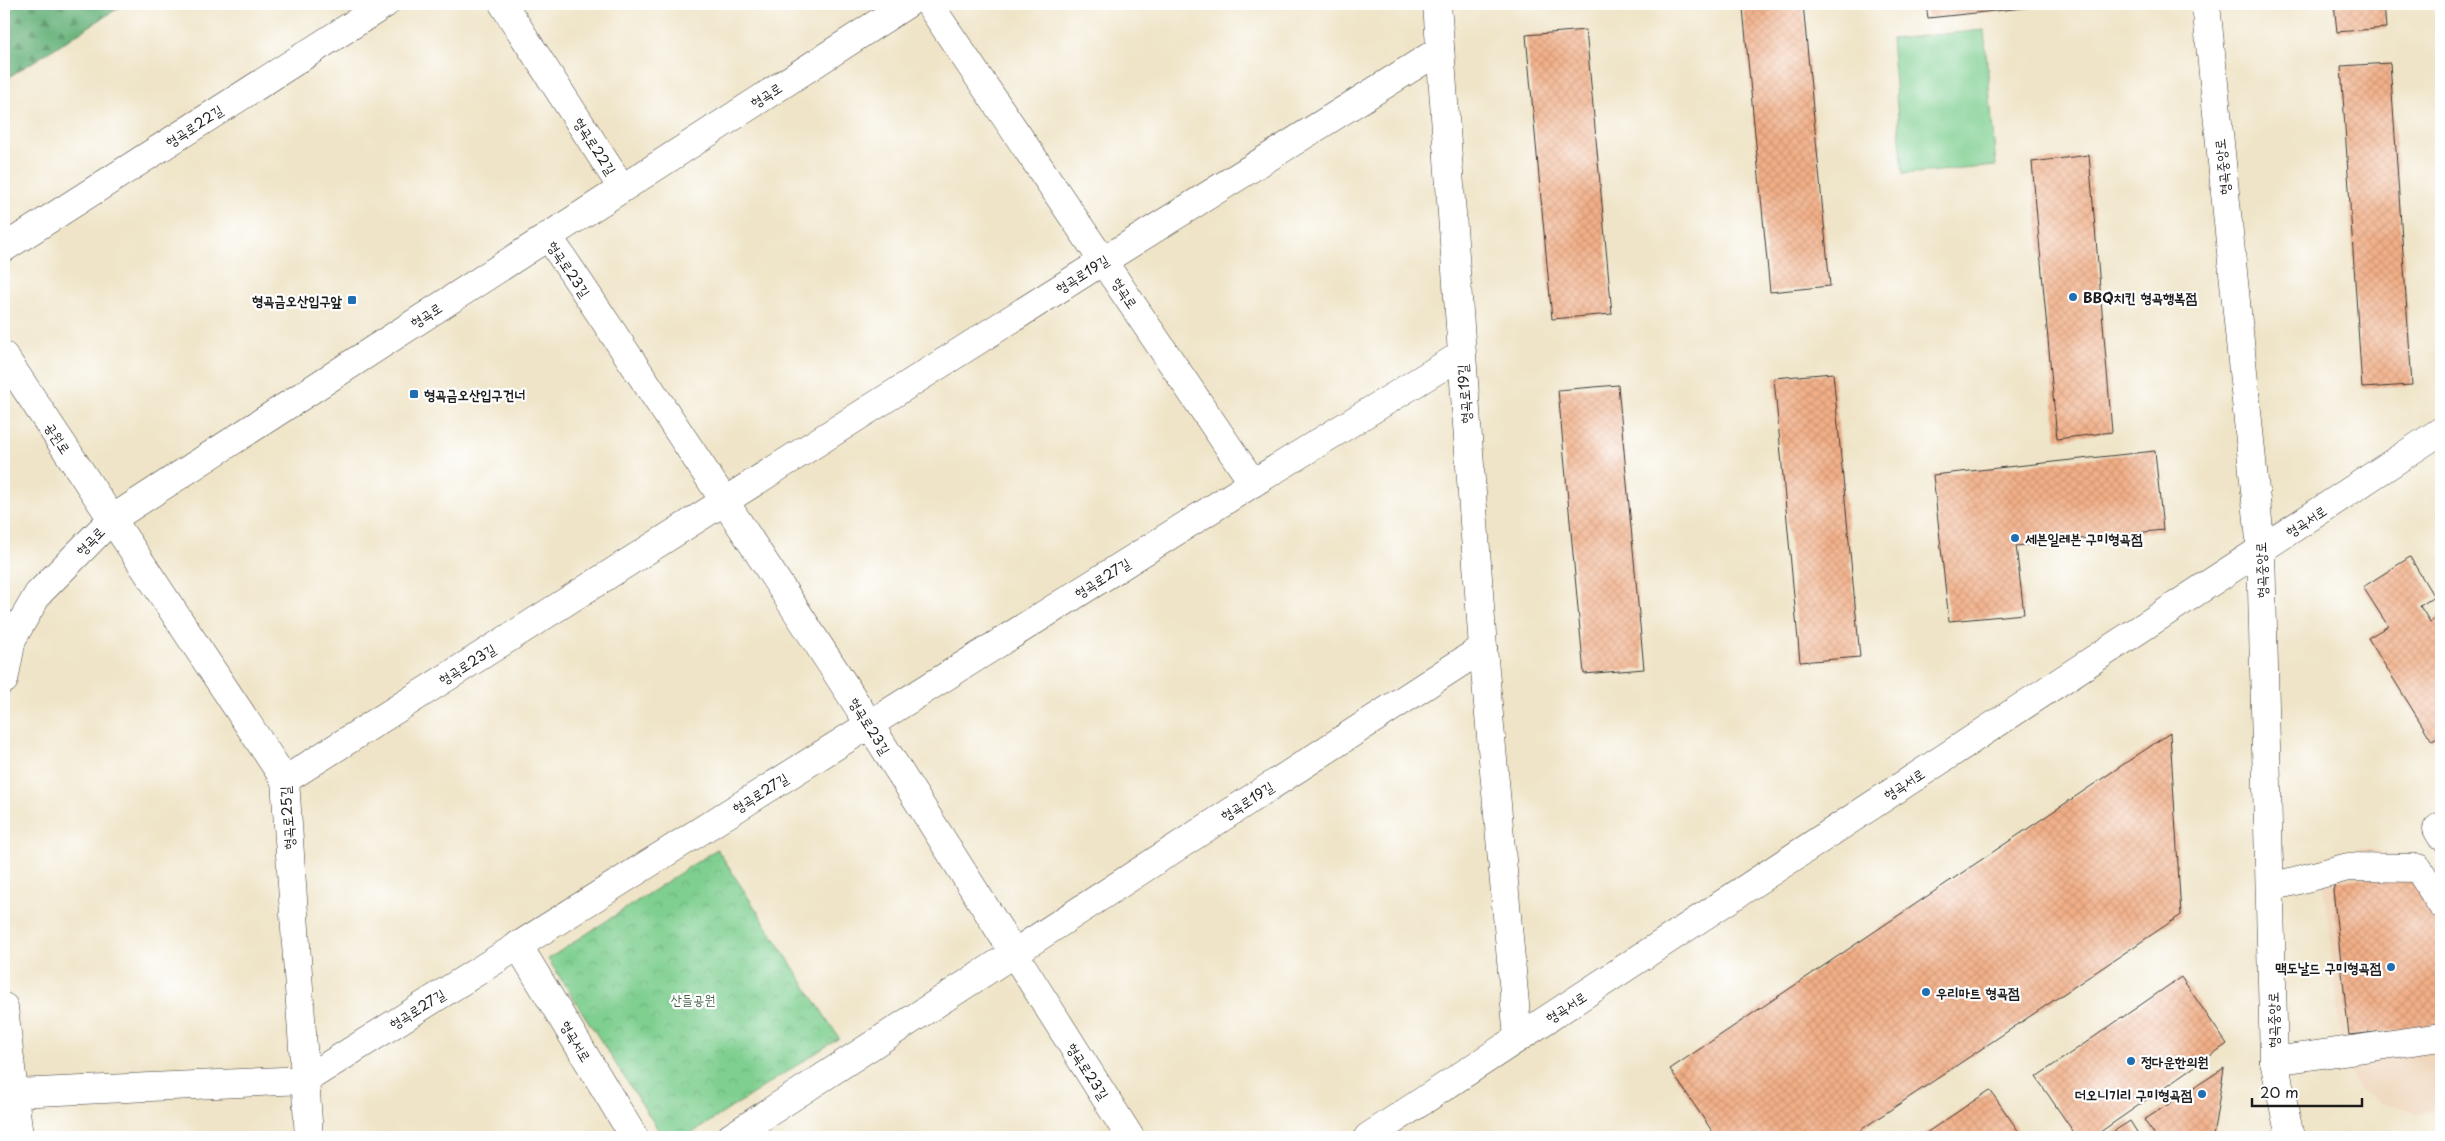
<svg xmlns="http://www.w3.org/2000/svg" width="2445" height="1141" viewBox="0 0 2445 1141" font-family="'Playpen Sans','Poor Story',sans-serif">
<style>
.built{fill:#efd6bb}
.green{fill:#7fcf90;stroke:#4e7656}
.forest{fill:url(#forest-firs);stroke:#42674b}
.park{fill:url(#park-crowns);stroke:#4e7656}
.building{fill:url(#building-cross-hatch)}
.lines{fill:none;stroke-linecap:round;stroke-linejoin:round}
.minor-casing{stroke:#3c3a36;stroke-width:29}
.minor{stroke:#fff;stroke-width:28}
.poi-dot{fill:#1f6fb2;stroke:#fff;stroke-width:2}
.labels{text-anchor:middle;dominant-baseline:central;stroke-width:4.5;stroke-linejoin:round;paint-order:stroke}
.street-label{font-size:14px;fill:#1c1c1c;stroke:#fff}
.poi-label{font-size:14px;font-weight:bold;fill:#1c1c1c;stroke:#fff;text-anchor:start}
.park-label{font-size:14px;fill:#44644a;stroke:#fff}
</style>
<defs>
<pattern id="forest-firs" width="22" height="20" patternUnits="userSpaceOnUse" patternTransform="scale(1.25)"><rect width="22" height="20" fill="#67b27a"/><path d="M5 1l3.5 6h-7zM16 11l3.5 6h-7z" fill="#549063"/></pattern>
<pattern id="park-crowns" width="20" height="18" patternUnits="userSpaceOnUse" patternTransform="scale(1.25)"><rect width="20" height="18" fill="#7fcf90"/><path d="M2 6a3 3 0 1 1 6 0M12 15a3 3 0 1 1 6 0" fill="none" stroke="#6db17c"/></pattern>
<pattern id="building-cross-hatch" width="8" height="8" patternUnits="userSpaceOnUse" patternTransform="scale(1.25)"><rect width="8" height="8" fill="#f2af87"/><path d="M0 0l8 8M0 8l8-8" fill="none" stroke="#cf9674"/></pattern>
</defs>
<rect width="100%" height="100%" fill="#fff"/>
<filter id="ink" filterUnits="userSpaceOnUse"><feTurbulence type="fractalNoise" baseFrequency=".02" numOctaves="2"/><feDisplacementMap in="SourceGraphic" scale="10" xChannelSelector="R" yChannelSelector="G"/><feConvolveMatrix kernelMatrix="1 2 1 2 8 2 1 2 1" color-interpolation-filters="sRGB"/></filter>
<filter id="wash" filterUnits="userSpaceOnUse"><feTurbulence type="fractalNoise" baseFrequency=".0096" numOctaves="4" result="noise"/><feDisplacementMap in="SourceGraphic" scale="20" xChannelSelector="R" yChannelSelector="G"/><feGaussianBlur stdDeviation="1.12" result="paint"/><feColorMatrix in="noise" values="0 0 0 0 0 0 0 0 0 0 0 0 0 0 0 0 0 1.4 0 .05"/><feComposite in="paint" operator="in"/></filter>
<g filter="url(#wash)">
<rect width="100%" height="100%" fill="#efe4c7"/>
<polygon class="built" points="2361,848 2417,860 2441,897 2441,1107 2437,1109 2417,1113 2379,1103 2361,1090 2347,1069 2342,1044 2324,884 2325,870"/>
<polygon class="green" points="1984,30 1996,166 1903,174 1891,39"/>
<polygon class="forest" points="4,4 125,4 4,80"/>
<polygon class="park" points="717,849 839,1038 686,1137 663,1137 548,959"/>
<g id="blocks">
<g class="building">
<polygon points="1792,4 1803,4 1830,286 1770,292 1743,8"/>
<polygon points="1926,4 2052,4 2052,5 1928,18"/>
<polygon points="2334,4 2384,4 2386,28 2337,32"/>
<polygon points="1586,30 1612,314 1552,319 1526,35"/>
<polygon points="2390,63 2412,385 2362,388 2341,66"/>
<polygon points="2089,155 2112,432 2057,439 2032,162"/>
<polygon points="1833,373 1860,657 1800,662 1774,378"/>
<polygon points="1618,385 1644,669 1584,674 1558,390"/>
<polygon points="2155,451 2163,530 2016,546 2024,614 1949,621 1933,475"/>
<polygon points="2410,557 2434,597 2420,606 2430,622 2441,615 2441,736 2432,741 2368,638 2388,626 2363,587"/>
<polygon points="2170,733 2181,915 1850,1137 1716,1137 1670,1069"/>
<polygon points="2419,875 2441,909 2441,1025 2349,1035 2333,890 2336,881"/>
<polygon points="2181,977 2227,1044 2093,1137 2077,1137 2036,1077"/>
<polygon points="2224,1068 2213,1137 2156,1137 2144,1120"/>
<polygon points="1990,1090 2019,1132 2011,1137 1920,1137"/>
<polygon points="2130,1121 2140,1137 2105,1137"/>
</g>
</g>
</g>
<g filter="url(#ink)">
<use href="#blocks" fill-opacity="0" stroke="#3c3a36" stroke-width="1"/>
<g class="lines">
<g class="minor-casing">
<g id="minor">
<polyline points="503,4 622,188"/>
<polyline points="929,4 1253,483"/>
<polyline points="1437,4 1483,648 1518,1038"/>
<polyline points="2206,4 2261,550 2274,1061 2290,1137"/>
<path d="M548,236C656,397 764,559 868,722C956,860 1042,1000 1130,1137"/>
<polyline points="4,248 385,4"/>
<polyline points="4,356 285,780 309,1137"/>
<polyline points="4,680 12,639 38,594 112,519 907,4"/>
<polyline points="285,780 1103,261 1440,50"/>
<polyline points="2441,826 2437,829 2441,836"/>
<polyline points="2271,887 2348,867 2418,868 2441,904"/>
<polyline points="518,945 634,1137"/>
<polyline points="4,1007 19,1137"/>
<polyline points="2274,1061 2441,1037"/>
<polyline points="15,1093 305,1080 1253,483 1461,355"/>
<polyline points="731,1137 1483,648"/>
<polyline points="1368,1137 2441,431"/>
</g>
</g>
<use href="#minor" class="minor"/>
</g>
</g>
<g class="poi-dot">
<circle cx="2073" cy="297" r="5"/>
<rect x="347" y="295" width="10" height="10" rx="2.5"/>
<rect x="409" y="389" width="10" height="10" rx="2.5"/>
<circle cx="2015" cy="538" r="5"/>
<circle cx="2391" cy="967" r="5"/>
<circle cx="1926" cy="992" r="5"/>
<circle cx="2131" cy="1061" r="5"/>
<circle cx="2202" cy="1094" r="5"/>
</g>
<g class="labels">
<g class="street-label">
<text transform="translate(766 95) rotate(-33)">형곡로</text>
<text transform="translate(194 126) rotate(-33)">형곡로22길</text>
<text transform="translate(595 146) rotate(57)">형곡로22길</text>
<text transform="translate(2222 167) rotate(-96)">형곡중앙로</text>
<text transform="translate(569 269) rotate(56)">형곡로23길</text>
<text transform="translate(1082 274) rotate(-32)">형곡로19길</text>
<text transform="translate(1125 293) rotate(56)">형곡로</text>
<text transform="translate(426 315) rotate(-33)">형곡로</text>
<text transform="translate(1464 394) rotate(-94)">형곡로19길</text>
<text transform="translate(58 438) rotate(57)">공원로</text>
<text transform="translate(2306 521) rotate(-33)">형곡서로</text>
<text transform="translate(90 541) rotate(-46)">형곡로</text>
<text transform="translate(2261 570) rotate(-92)">형곡중앙로</text>
<text transform="translate(1102 578) rotate(-32)">형곡로27길</text>
<text transform="translate(467 664) rotate(-32)">형곡로23길</text>
<text transform="translate(870 726) rotate(58)">형곡로23길</text>
<text transform="translate(1904 784) rotate(-33)">형곡서로</text>
<text transform="translate(760 793) rotate(-32)">형곡로27길</text>
<text transform="translate(1247 801) rotate(-33)">형곡로19길</text>
<text transform="translate(287 818) rotate(-94)">형곡로25길</text>
<text transform="translate(1566 1007) rotate(-33)">형곡서로</text>
<text transform="translate(417 1009) rotate(-32)">형곡로27길</text>
<text transform="translate(2273 1020) rotate(-91)">형곡중앙로</text>
<text transform="translate(576 1041) rotate(59)">형곡서로</text>
<text transform="translate(1088 1071) rotate(57)">형곡로23길</text>
</g>
<g class="poi-label">
<text x="2083" y="297">BBQ치킨 형곡행복점</text>
<text x="342" y="300" text-anchor="end">형곡금오산입구앞</text>
<text x="424" y="394">형곡금오산입구건너</text>
<text x="2025" y="538">세븐일레븐 구미형곡점</text>
<text x="2381" y="967" text-anchor="end">맥도날드 구미형곡점</text>
<text x="1936" y="992">우리마트 형곡점</text>
<text x="2141" y="1061">정다운한의원</text>
<text x="2192" y="1094" text-anchor="end">더오니기리 구미형곡점</text>
</g>
<g class="park-label">
<text x="693" y="999">산들공원</text>
</g>
</g>
<rect width="2445" height="1141" fill="none" stroke="#fff" stroke-width="20"/>
<path d="M2252 1098v8h110v-8" fill="none" stroke="#1c1c1c" stroke-width="2.5"/>
<text x="2260" y="1098" font-size="15" fill="#1c1c1c" stroke="#ffffff" stroke-width="4" paint-order="stroke">20 m</text>
</svg>
